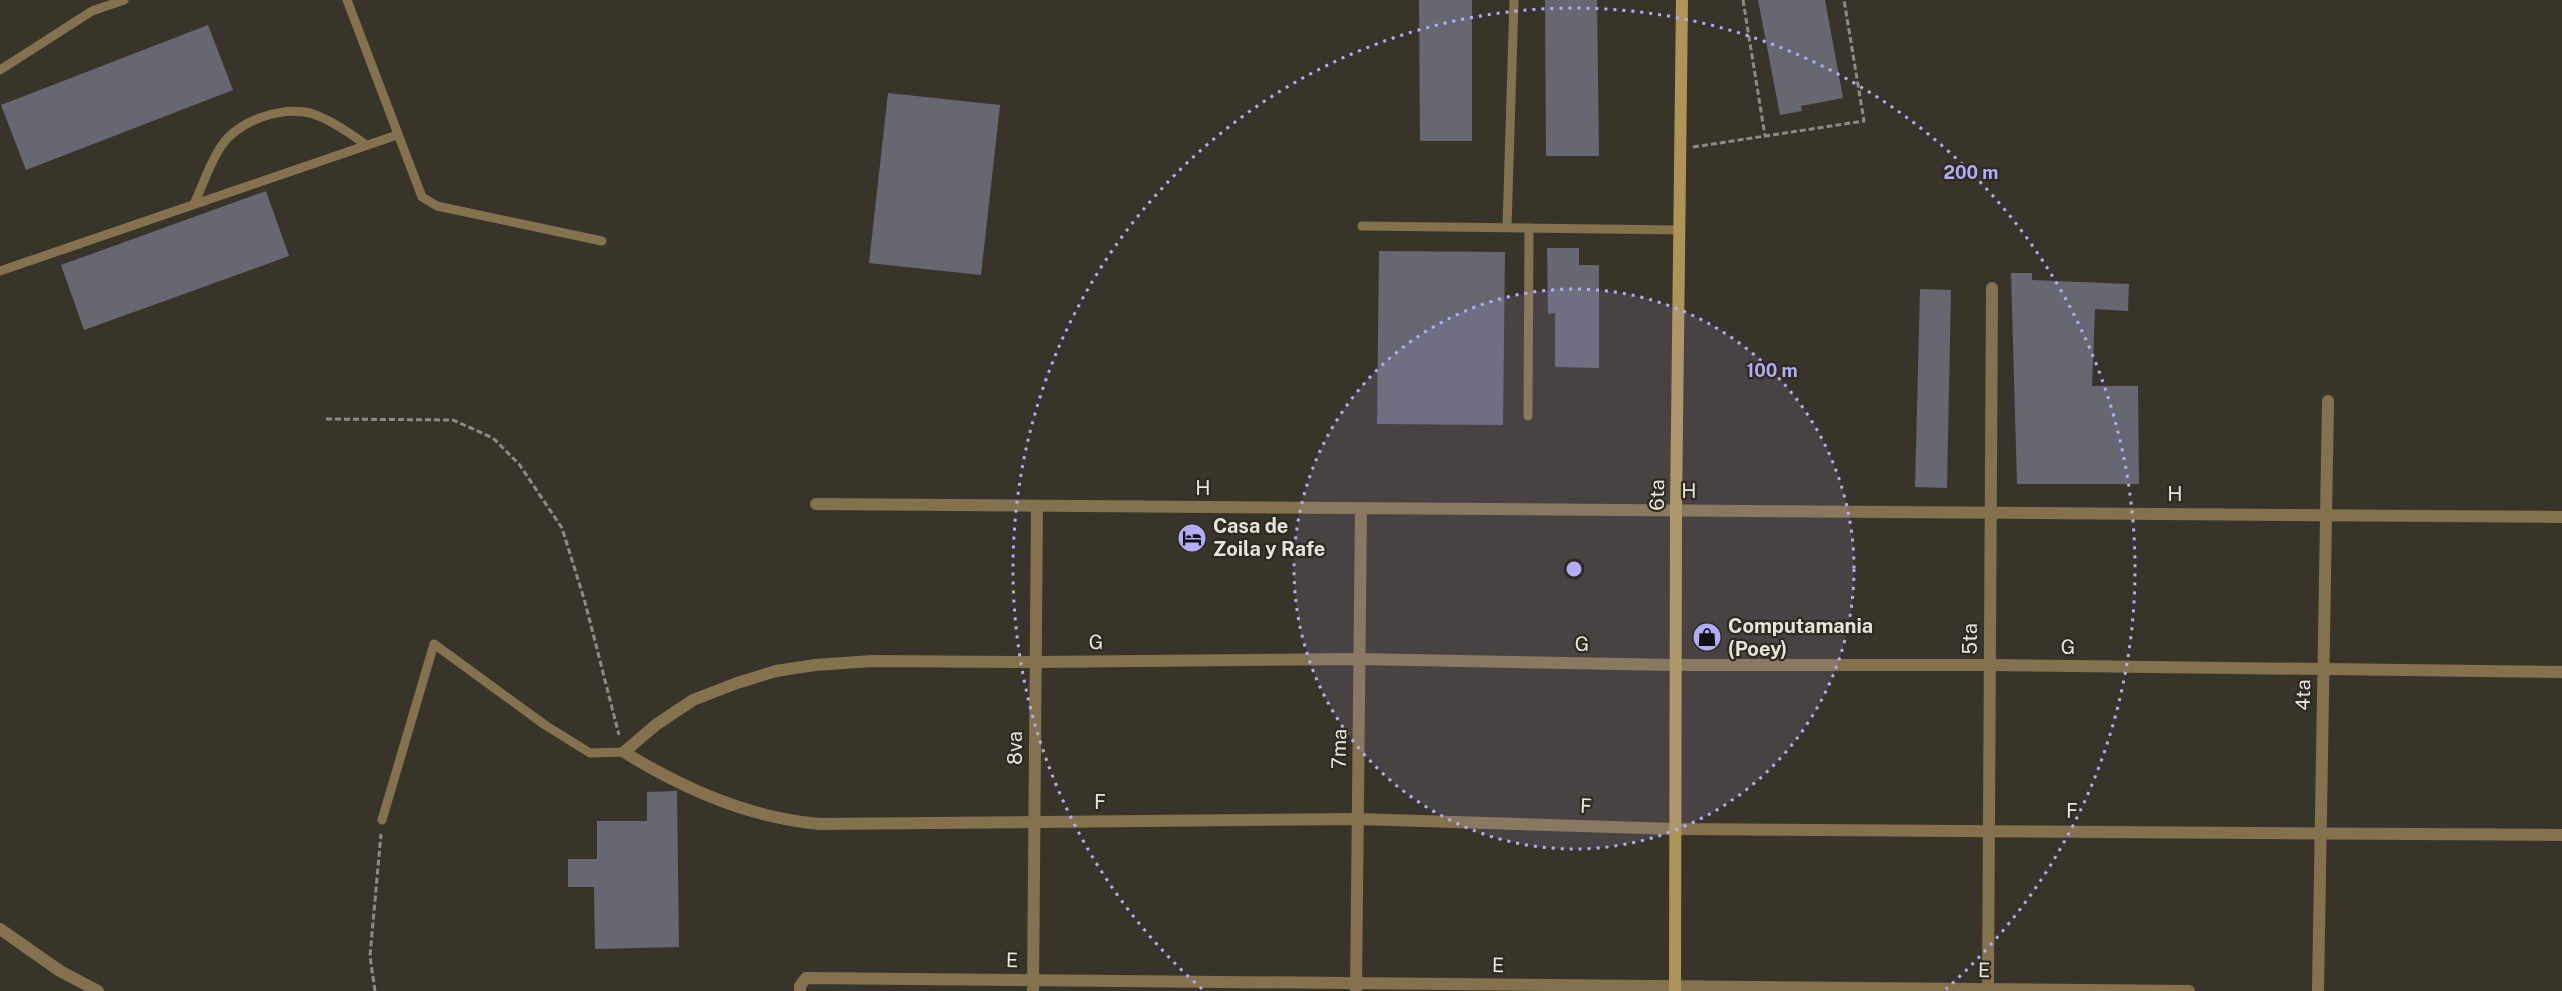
<svg xmlns="http://www.w3.org/2000/svg" width="2562" height="991" viewBox="0 0 2562 991" font-family="'Public Sans',sans-serif">
<style>
.building{fill:#676772}
.lines{fill:none;stroke-linecap:round;stroke-linejoin:round}
.path{stroke:#8f8b83;stroke-width:3;stroke-dasharray:6 3;stroke-linecap:butt}
.service{stroke:#83724d;stroke-width:9}
.minor{stroke:#83724d;stroke-width:12}
.secondary{stroke:#ae9457;stroke-width:12}
.ring{fill:none;stroke:#b1adfa;stroke-width:3;stroke-dasharray:3 6}
.labels{text-anchor:middle;dominant-baseline:central;stroke-width:4.5;stroke-linejoin:round;paint-order:stroke}
.street-label{font-size:20px;fill:#e7e4de;stroke:#2f2a20}
.poi-label{font-size:20px;font-weight:bold;fill:#e7e4de;stroke:#2f2a20;text-anchor:start}
.centre{fill:#b1adfa;stroke:#2f2a20;stroke-width:3}
.ring-label{font-size:18px;text-anchor:middle;font-weight:bold;fill:#b1adfa;stroke:#2f2a20;stroke-width:4.5;stroke-linejoin:round;paint-order:stroke}
</style>
<rect width="100%" height="100%" fill="#39342a"/>
<g class="building">
<polygon points="1419,0 1472,0 1472,141 1420,141"/>
<polygon points="1545,0 1597,0 1599,156 1546,156"/>
<polygon points="1758,0 1825,0 1843,98 1801,106 1802,111 1780,115"/>
<polygon points="208,25 233,90 26,170 1,105"/>
<polygon points="888,93 1000,105 981,275 869,263"/>
<polygon points="266,191 289,256 84,330 61,265"/>
<polygon points="1547,248 1579,248 1579,265 1599,265 1599,368 1555,367 1555,313 1548,314"/>
<polygon points="1379,251 1505,252 1503,425 1377,424"/>
<polygon points="2011,273 2032,273 2032,280 2129,284 2128,311 2095,309 2092,386 2138,386 2139,484 2017,484"/>
<polygon points="1920,289 1951,290 1947,488 1915,487"/>
<polygon points="677,791 679,947 595,949 594,887 568,887 568,859 597,859 597,821 647,821 647,792"/>
</g>
<g class="lines">
<g class="path">
<polyline points="1743,0 1765,136"/>
<polyline points="1693,147 1864,121 1844,0"/>
<polyline points="326,419 453,420 493,438 519,464 562,528 585,602 619,735"/>
<polyline points="375,991 370,956 381,834"/>
</g>
<g class="service">
<polyline points="347,0 422,197 437,206 602,241"/>
<polyline points="0,70 92,11 124,0"/>
<path d="M194,204C203,185 210,162 222,145C239,121 280,106 310,113C330,119 350,133 366,145"/>
<polyline points="1362,226 1679,230"/>
<polyline points="1507,227 1514,0"/>
<polyline points="0,271 397,135"/>
<polyline points="1528,416 1529,228"/>
<polyline points="382,820 434,644 545,725 590,753 624,752"/>
</g>
<g class="minor">
<polyline points="816,504 2562,517"/>
<path d="M2562,672L1990,665H1675L1359,659L1036,662L872,661L815,665L776,671L737,683L693,700L657,724L624,752C682,788 751,818 819,824L1358,819L1676,829L2562,835"/>
<polyline points="0,929 60,971 98,991"/>
<polyline points="1356,990 1361,508"/>
<polyline points="800,991 800,986 806,978 2189,991"/>
<polyline points="1033,991 1037,506"/>
<polyline points="1988,991 1992,288"/>
<polyline points="2318,991 2328,401"/>
</g>
<polyline class="secondary" points="1675,991 1676,510 1682,0"/>
</g>
<circle cx="1574" cy="569" r="280" fill="#b1adfa" fill-opacity=".12"/>
<g class="ring">
<circle cx="1574" cy="569" r="280"/>
<path d="M1202 989A561 561 0 1 1 1946 989"/>
</g>
<defs>
<g id="hotel-disc" transform="scale(1.5)"><circle r="9.5" fill="#b1adfa" stroke="#2f2a20"/><path d="M-6-4.5h1.5V1H6V5H4.5V3h-9V5H-6ZM-4 0a1.8 1.8 0 1 1 3.6 0ZM.5 0V-2.5h3Q6-2.5 6 0Z" fill="#111"/></g>
<g id="shop-disc" transform="scale(1.5)"><circle r="9.5" fill="#b1adfa" stroke="#2f2a20"/><path d="M-5-2.5h2.3a2.7 3.5 0 0 1 5.4 0H5L5.5 6h-11ZM-1.5-2.5h3a1.5 2.3 0 0 0-3 0Z" fill="#111"/></g>
</defs>
<g fill-rule="evenodd">
<use href="#hotel-disc" x="1192" y="538"/>
<use href="#shop-disc" x="1707" y="637"/>
</g>
<g class="labels">
<g class="street-label">
<text x="1203" y="488">H</text>
<text x="1689" y="491">H</text>
<text x="2175" y="494">H</text>
<text transform="translate(1657 495) rotate(-89)">6ta</text>
<text transform="translate(1970 639) rotate(-90)">5ta</text>
<text transform="translate(1096 642) rotate(-1)">G</text>
<text transform="translate(1582 644) rotate(1)">G</text>
<text transform="translate(2068 647) rotate(1)">G</text>
<text transform="translate(2303 695) rotate(-89)">4ta</text>
<text transform="translate(1015 748) rotate(-90)">8va</text>
<text transform="translate(1339 749) rotate(-89)">7ma</text>
<text x="1100" y="802">F</text>
<text transform="translate(1586 806) rotate(2)">F</text>
<text x="2072" y="811">F</text>
<text transform="translate(1012 960) rotate(1)">E</text>
<text transform="translate(1498 965) rotate(1)">E</text>
<text transform="translate(1984 970) rotate(1)">E</text>
</g>
<g class="poi-label">
<text x="1213" y="526">Casa de<tspan x="1213" dy="23">Zoila y Rafe</tspan></text>
<text x="1728" y="626">Computamania<tspan x="1728" dy="23">(Poey)</tspan></text>
</g>
</g>
<circle cx="1574" cy="569" r="9" class="centre"/>
<g class="ring-label">
<text x="1971" y="179">200 m</text>
<text x="1772" y="377">100 m</text>
</g>
</svg>
